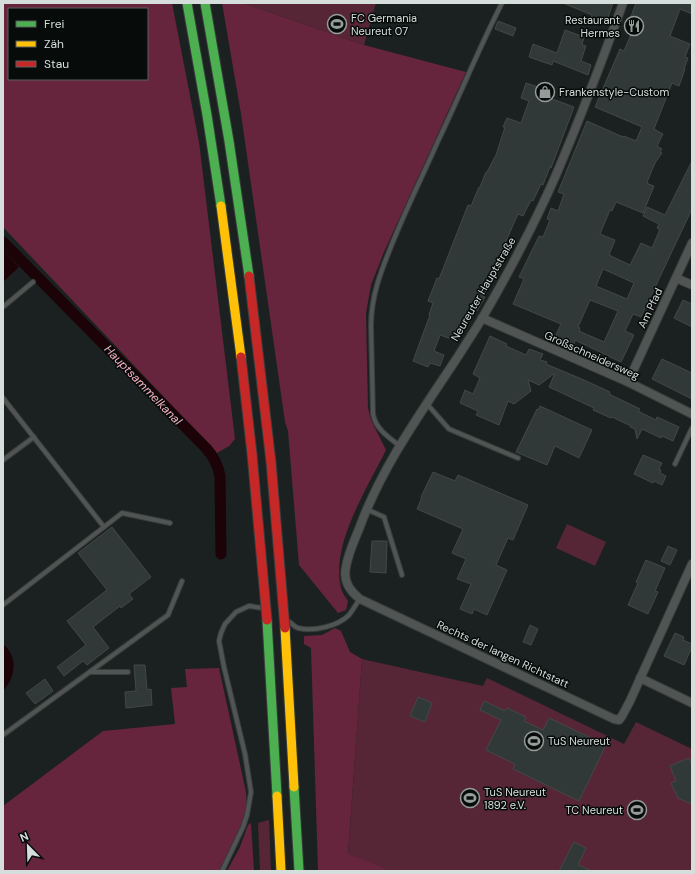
<svg xmlns="http://www.w3.org/2000/svg" width="695" height="874" viewBox="0 0 695 874" font-family="'DM Sans',sans-serif">
<style>
.green{fill:#562636}
.forest{fill:#66253c;fill-rule:evenodd}
.water{fill:#1b0308}
.lines{fill:none;stroke-linecap:round;stroke-linejoin:round}
.canal{stroke:#1b0308;stroke-width:11}
.building{fill:#303938;stroke:#434846;fill-rule:evenodd}
.lane-casing{stroke:#383c3b;stroke-width:6}
.street-casing{stroke:#383c3b;stroke-width:10}
.fast-casing{stroke:#383c3b;stroke-width:11}
.slow-casing{stroke:#383c3b;stroke-width:11}
.jam-casing{stroke:#383c3b;stroke-width:11}
.lane{stroke:#505453;stroke-width:4}
.street{stroke:#505453;stroke-width:8}
.fast{stroke:#4caf50;stroke-width:9}
.slow{stroke:#ffc107;stroke-width:9}
.jam{stroke:#c62828;stroke-width:9}
.jam-bridge-casing{stroke:#383c3b;stroke-width:11;stroke-linecap:butt}
.jam-bridge{stroke:#c62828;stroke-width:9}
.labels{text-anchor:middle;dominant-baseline:central;stroke-width:3;stroke-linejoin:round;paint-order:stroke}
.poi-label{font-size:11px;fill:#d6dedc;stroke:#070c0b;text-anchor:start}
.street-label{font-size:11px;fill:#d6dedc;stroke:#070c0b}
.water-label{font-size:12px;font-style:italic;fill:#f4afc1;stroke:#070c0b}
</style>
<rect width="100%" height="100%" fill="#1b2120"/>
<g class="green">
<polygon points="243,3 376,3 364,45"/>
<polygon points="567,524 606,542 595,566 556,548"/>
<polygon points="362,659 483,686 487,678 624,744 636,722 692,749 692,871 392,871 348,855"/>
<polygon points="269,820 271,871 260,871 258,823"/>
</g>
<g class="forest">
<path d="M3,3H172L199,142L235,439L229,446L217,453L3,227ZM9,9H147V79H9Z"/>
<path d="M222,3H243L364,45L466,72L384,252L371,285L366,313L368,408L371,420L386,450C368,487 328,548 342,591C343,594 346,598 348,601L346,610L338,613L299,565L288,431L285,422L241,114Z"/>
<polygon points="335,628 341,631 350,652 362,659 348,854 392,871 318,871 311,648 304,644 304,636 322,635"/>
<polygon points="219,668 246,792 247,815 222,871 3,871 3,806 103,731 175,724 171,688 187,687 185,669"/>
<polygon points="251,823 254,871 227,871 240,847 248,825"/>
</g>
<g class="water">
<polygon points="3,250 19,267 3,282"/>
<path d="M3,644C19,657 15,678 3,691Z"/>
</g>
<g class="lines">
<path class="canal" d="M3,242L206,448C214,457 218,465 220,476L221,554"/>
</g>
<g class="building">
<polygon points="563,3 613,3 606,23 591,18 592,15"/>
<path d="M636,3H692V14L680,9L670,36L690,44L685,57L688,58L684,69H685L679,86L672,83L654,129L663,134L657,146L662,149L660,152L662,153L655,163L647,182H648V184L654,186L643,213L616,202L612,211L610,210L600,234L615,240L609,255L630,265L641,243L652,248L660,229L657,228L659,224L643,216L647,207L665,215L692,161V209L641,317L633,314L625,331L634,335L621,362L575,340L574,344L555,337L561,324L513,304L524,279L519,277L539,236L543,237L550,220L547,219L551,208L558,211L564,194L558,192L587,121L623,137L624,136L636,141L642,127L595,107L620,49L624,51L632,32L626,30ZM603,269L634,283L627,299L596,286ZM590,300L618,311L604,342L579,331L580,328L578,327Z"/>
<polygon points="498,21 516,28 513,36 495,29"/>
<polygon points="565,30 584,37 582,45 586,46 581,61 591,65 588,75 553,61 552,65 529,57 533,44 557,53"/>
<polygon points="526,83 541,88 539,94 574,107 551,168 550,167 543,185 541,184 533,201 531,200 523,216 518,214 502,250 506,252 492,281 490,280 483,297 485,297 477,311 476,310 457,341 440,335 434,351 444,355 440,366 430,363 428,367 413,361 430,315 429,315 433,303 428,301 437,278 439,279 468,205 471,206 479,187 480,187 486,172 487,172 496,155 505,127 503,127 507,118 521,123 529,101 521,98"/>
<polygon points="683,300 692,304 692,327 674,318"/>
<polygon points="490,336 507,344 506,346 526,355 529,349 543,354 540,360 547,362 546,364 584,380 610,392 609,394 640,409 638,411 656,420 657,417 679,427 673,441 662,436 661,438 642,429 637,439 635,429 630,427 631,426 612,417 611,418 593,410 594,408 549,387 555,373 539,385 528,380 531,391 514,404 508,401 499,425 476,415 478,411 460,403 465,390 473,394 480,378 473,374"/>
<polygon points="662,359 692,373 692,399 652,379"/>
<polygon points="540,406 592,430 579,458 555,446 547,465 516,452 537,409 538,410"/>
<polygon points="643,455 662,463 659,469 661,470 660,473 666,476 662,485 654,481 653,483 634,474"/>
<polygon points="433,472 455,481 458,475 528,505 513,540 508,538 496,565 507,570 487,615 474,609 472,614 460,609 471,584 457,579 466,559 452,553 463,529 417,509 422,497 421,497"/>
<polygon points="112,527 151,577 129,594 133,599 121,608 120,606 93,627 109,648 87,665 83,661 64,676 57,667 86,645 67,621 107,590 78,553"/>
<polygon points="372,541 387,541 386,573 370,572"/>
<polygon points="668,546 677,550 670,565 661,561"/>
<polygon points="646,560 665,568 655,591 658,592 648,614 628,605 638,583 636,582"/>
<polygon points="530,625 538,629 531,645 523,642"/>
<polygon points="675,633 684,637 683,640 692,644 692,647 684,665 664,656"/>
<polygon points="134,665 145,665 147,690 151,689 152,705 126,708 125,692 136,691"/>
<polygon points="45,679 53,691 35,704 26,693"/>
<polygon points="418,697 432,703 425,722 410,716"/>
<polygon points="484,701 505,711 507,708 526,717 524,721 543,730 549,718 606,745 579,801 513,769 515,764 486,750 501,720 480,710"/>
<polygon points="689,758 692,765 692,804 678,798 671,783 676,781 670,766"/>
<polygon points="574,842 586,848 578,865 592,871 559,871"/>
</g>
<g class="lines">
<g class="lane-casing">
<g id="lane">
<polyline points="3,307 33,282"/>
<polyline points="3,398 104,527 122,513 170,523"/>
<polyline points="427,404 449,429 518,458"/>
<path d="M400,446C388,437 375,428 373,414L371,326C371,296 381,271 392,244C406,209 423,175 438,141C460,95 479,48 502,3"/>
<polyline points="3,460 34,437"/>
<polyline points="675,464 692,428"/>
<polyline points="366,509 384,517 402,575"/>
<polyline points="3,605 104,527"/>
<path d="M288,621C291,623 295,627 298,628C314,632 338,626 349,615C353,610 356,604 360,599"/>
<polyline points="90,672 128,672"/>
<polyline points="3,735 168,615 182,581"/>
<polyline points="222,871 243,827 247,815 251,792 245,754 224,667 219,641 221,633 225,624 236,612 249,606 262,608"/>
</g>
</g>
<g class="street-casing">
<g id="street">
<path d="M623,3C602,61 580,119 556,175C535,223 510,270 484,315C476,329 467,342 459,355C422,411 382,466 359,529C354,541 348,554 346,567C343,581 349,590 360,599L614,719L619,720L622,716L630,701L692,564"/>
<polyline points="676,278 692,285"/>
<polyline points="482,318 628,382 692,414"/>
<polyline points="628,382 692,243"/>
<polyline points="640,678 692,703"/>
</g>
</g>
<g class="fast-casing">
<g id="fast">
<polyline points="187,3 207,115 221,206"/>
<polyline points="205,3 229,141 249,276"/>
<polyline points="267,620 277,796"/>
<polyline points="294,787 299,871"/>
</g>
</g>
<g class="slow-casing">
<g id="slow">
<polyline points="221,206 241,357"/>
<polyline points="285,628 294,787"/>
<polyline points="277,796 281,871"/>
</g>
</g>
<g class="jam-casing">
<g id="jam">
<polyline points="249,276 271,462"/>
<polyline points="241,357 252,454"/>
</g>
</g>
<use href="#lane" class="lane"/>
<use href="#street" class="street"/>
<use href="#fast" class="fast"/>
<use href="#slow" class="slow"/>
<use href="#jam" class="jam"/>
<g class="jam-bridge-casing">
<g id="jam-bridge">
<polyline points="252,454 267,620"/>
<polyline points="271,462 285,628"/>
</g>
</g>
<use href="#jam-bridge" class="jam-bridge"/>
</g>
<defs>
<g id="stadium-ring" transform="scale(1)"><circle r="9.5" fill="#070c0b" stroke="#959c9a" stroke-width="1.5"/><path d="M0-5a6.5 5 0 1 0 0 10a6.5 5 0 1 0 0-10ZM-3.5-1.8h7v3.6h-7Z" fill="#959c9a"/></g>
<g id="restaurant-ring" transform="scale(1)"><circle r="9.5" fill="#070c0b" stroke="#959c9a" stroke-width="1.5"/><path d="M-5-6h1v4h1v-4h1v4h1v-4h1v5L-1.5 .5V6h-2V.5L-5-1ZM5-6V6H3V1.5H1.5Q1.5-4 5-6Z" fill="#959c9a"/></g>
<g id="shop-ring" transform="scale(1)"><circle r="9.5" fill="#070c0b" stroke="#959c9a" stroke-width="1.5"/><path d="M-5-2.5h2.3a2.7 3.5 0 0 1 5.4 0H5L5.5 6h-11ZM-1.5-2.5h3a1.5 2.3 0 0 0-3 0Z" fill="#959c9a"/></g>
</defs>
<g fill-rule="evenodd">
<use href="#stadium-ring" x="337" y="24"/>
<use href="#restaurant-ring" x="634" y="26"/>
<use href="#shop-ring" x="545" y="92"/>
<use href="#stadium-ring" x="534" y="741"/>
<use href="#stadium-ring" x="470" y="798"/>
<use href="#stadium-ring" x="637" y="810"/>
</g>
<g class="labels">
<g class="poi-label">
<text x="351" y="18">FC Germania<tspan x="351" dy="13">Neureut 07</tspan></text>
<text x="620" y="20" text-anchor="end">Restaurant<tspan x="620" dy="13">Hermes</tspan></text>
<text x="559" y="92">Frankenstyle-Custom</text>
<text x="548" y="741">TuS Neureut</text>
<text x="484" y="792">TuS Neureut<tspan x="484" dy="13">1892 e.V.</tspan></text>
<text x="623" y="810" text-anchor="end">TC Neureut</text>
</g>
<g class="street-label">
<text transform="translate(483 289) rotate(-60)">Neureuter Hauptstraße</text>
<text transform="translate(650 308) rotate(-65)">Am Pfad</text>
<text transform="translate(592 355) rotate(24)">Großschneidersweg</text>
<text transform="translate(503 654) rotate(25)">Rechts der langen Richtstatt</text>
</g>
<g class="water-label">
<text transform="translate(143 385) rotate(46)">Hauptsammelkanal</text>
</g>
</g>
<rect width="695" height="874" fill="none" stroke="#d6dedc" stroke-width="8"/>
<rect x="8" y="8" width="140" height="72" fill="#070c0b" stroke="#5a605f"/>
<rect x="16" y="21" width="20" height="6" fill="#4caf50" stroke="#5a605f"/>
<text x="44" y="28" font-size="12" fill="#d6dedc">Frei</text>
<rect x="16" y="41" width="20" height="6" fill="#ffc107" stroke="#5a605f"/>
<text x="44" y="48" font-size="12" fill="#d6dedc">Zäh</text>
<rect x="16" y="61" width="20" height="6" fill="#c62828" stroke="#5a605f"/>
<text x="44" y="68" font-size="12" fill="#d6dedc">Stau</text>
<g transform="translate(28 846) rotate(337)" stroke="#070c0b" stroke-width="3" paint-order="stroke">
<path d="M0-3L7 15L0 10L-7 15Z" fill="#d6dedc"/>
<text y="-6" font-size="11" font-weight="bold" text-anchor="middle" fill="#d6dedc">N</text>
</g>
</svg>
